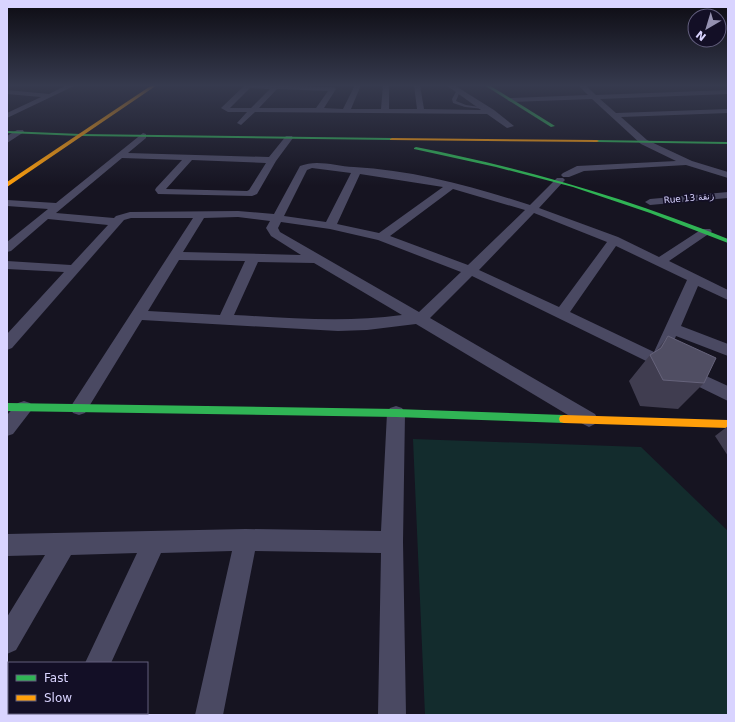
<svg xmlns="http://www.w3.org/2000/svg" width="735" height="722" viewBox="0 0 735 722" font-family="'DejaVu Sans','Noto Naskh Arabic',sans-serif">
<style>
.green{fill:#132c2d}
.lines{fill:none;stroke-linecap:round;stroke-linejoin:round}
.lane{fill:#4a4962;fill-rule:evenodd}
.street{fill:#4a4962;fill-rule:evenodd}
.fast{fill:#30b455;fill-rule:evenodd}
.slow{fill:#ff9f0a;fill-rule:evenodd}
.wall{fill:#403d50}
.building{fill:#504e63;stroke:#66637b}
.labels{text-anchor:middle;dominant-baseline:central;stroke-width:3.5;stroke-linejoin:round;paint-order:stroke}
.far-street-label{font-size:9px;fill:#d9d4ff;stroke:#130f26}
</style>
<rect width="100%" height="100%" fill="#161421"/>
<polygon class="green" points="413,439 641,447 728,531 728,715 425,715"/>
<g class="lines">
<polygon class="lane" points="457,90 460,91 456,101 466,105 486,108 484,109 465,107 453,103 452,99"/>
<g class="street">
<polygon points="67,85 76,85 7,118 7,113 41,97 7,94 7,90 49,94"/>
<path d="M245,85L333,87L336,89L324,108L343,109L355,85H361L351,109H381L383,85H389V109H417L414,85H420L424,109L481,110L446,85H454L494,110L514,126L507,128L487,114L255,112L241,125L237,123L247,112H228L221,108ZM250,88L270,89L251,108H230ZM277,89L328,91L316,108H259Z"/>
<polygon points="578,85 585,85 596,95 728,90 728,94 600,99 616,113 728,109 728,113 621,117 647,140 692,161 728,172 728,178 686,165 584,171 569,177 563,177 561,175 563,173 577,166 676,161 641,144 592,99 511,102 507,100 511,98 588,95"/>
<polygon points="17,130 23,130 24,132 7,143 7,136"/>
<path d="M143,133L146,134V138L128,153L269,157L286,136H292L293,138L276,161L257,194L252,196L158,194L155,190L156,188L182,160L122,158L56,213L114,218L116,216L130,212L238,211L274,214L300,166C317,159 335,166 354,167C413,170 474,187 530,205L557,178H563L565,180L563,182L539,208L618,237L659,257L702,229H710L712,231L710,233L669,261L728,290V300L698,286L681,326L728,344V356L676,336L667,358L728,386V401L472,276L430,318L595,414L598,419L595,424L589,427L583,424L416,324L367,330L338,331L142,320L85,413L79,415L73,413L70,408L73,403L193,218H131L124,220L12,348L7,350V334L64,272L7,269V261L71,265L108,225L48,219L11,251L7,252V242L48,209L7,206V200L56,203ZM192,160L266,163L249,190L247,191L166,189ZM312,168L351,173L326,222L284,216L307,170ZM360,174L443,187L379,233L337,224ZM453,189L525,210L468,265L390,236ZM534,213L607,242L559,307L479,270ZM238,217L270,221L266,228L271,236L301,255L183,252L204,218ZM281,222L330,229L378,240L461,272L419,312L280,232L278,228ZM616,246L687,280L654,352L570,312ZM179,260L245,261L220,315L148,311ZM258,262L314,263L402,315C344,323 292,318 234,315Z"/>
<polygon points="728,192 728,198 650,205 645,202 650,199"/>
<polygon points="24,401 30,403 33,408 13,434 7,436 7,415 18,403"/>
<polygon points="396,406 402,408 405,413 403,542 406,715 378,715 381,553 255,551 223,715 195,715 232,551 161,553 111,663 85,663 137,553 71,555 16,650 7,654 7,617 45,555 7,556 7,534 246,529 381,531 387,413 390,408"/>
<polygon points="61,713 89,713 88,715 60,715"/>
</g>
<g class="fast">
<polygon points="484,85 489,85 555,126 551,127"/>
<polygon points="7,131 81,134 392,138 394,139 392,140 81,136 7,133"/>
<polygon points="595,140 728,142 728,144 597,142 595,142"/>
<path d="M416,147C523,168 627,198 728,239V243L650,213L573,187L496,167L414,149V148Z"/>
<polygon points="7,403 396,409 564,415 568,416 569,419 568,422 564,423 396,417 7,411"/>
</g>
<g class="slow">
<polygon points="152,85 157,85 7,187 7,182"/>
<polygon points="392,138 597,140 599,141 597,142 390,140 390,139"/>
<polygon points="564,415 728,420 728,428 564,423 560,422 559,419 560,416"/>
</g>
</g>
<g class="wall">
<polygon points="668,336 704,383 678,409 640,406 629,381 650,355 656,351"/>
<polygon points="728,426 728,456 715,436"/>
</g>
<polygon class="building" points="668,336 716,358 704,383 663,380 650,355 661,348"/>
<linearGradient id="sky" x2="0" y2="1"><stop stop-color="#0c0b12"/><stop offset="0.46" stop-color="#363a4e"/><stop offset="1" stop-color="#363a4e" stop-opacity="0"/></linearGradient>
<rect width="735" height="186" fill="url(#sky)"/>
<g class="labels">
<g class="far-street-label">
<text transform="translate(689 198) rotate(-5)">Rue 13 زنقة</text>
</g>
</g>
<rect width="735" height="722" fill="none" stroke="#d9d4ff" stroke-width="16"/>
<rect x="8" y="662" width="140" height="52" fill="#130f26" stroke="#625e7d"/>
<rect x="16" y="675" width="20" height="6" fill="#30b455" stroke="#625e7d"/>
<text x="44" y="682" font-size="12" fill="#d9d4ff">Fast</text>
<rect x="16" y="695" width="20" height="6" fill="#ff9f0a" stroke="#625e7d"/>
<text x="44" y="702" font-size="12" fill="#d9d4ff">Slow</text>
<g transform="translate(707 28) rotate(218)"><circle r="19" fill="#130f26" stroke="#625e7d"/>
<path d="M0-3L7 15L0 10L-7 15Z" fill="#9591b1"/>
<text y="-6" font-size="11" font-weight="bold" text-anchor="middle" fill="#d9d4ff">N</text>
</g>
</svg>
